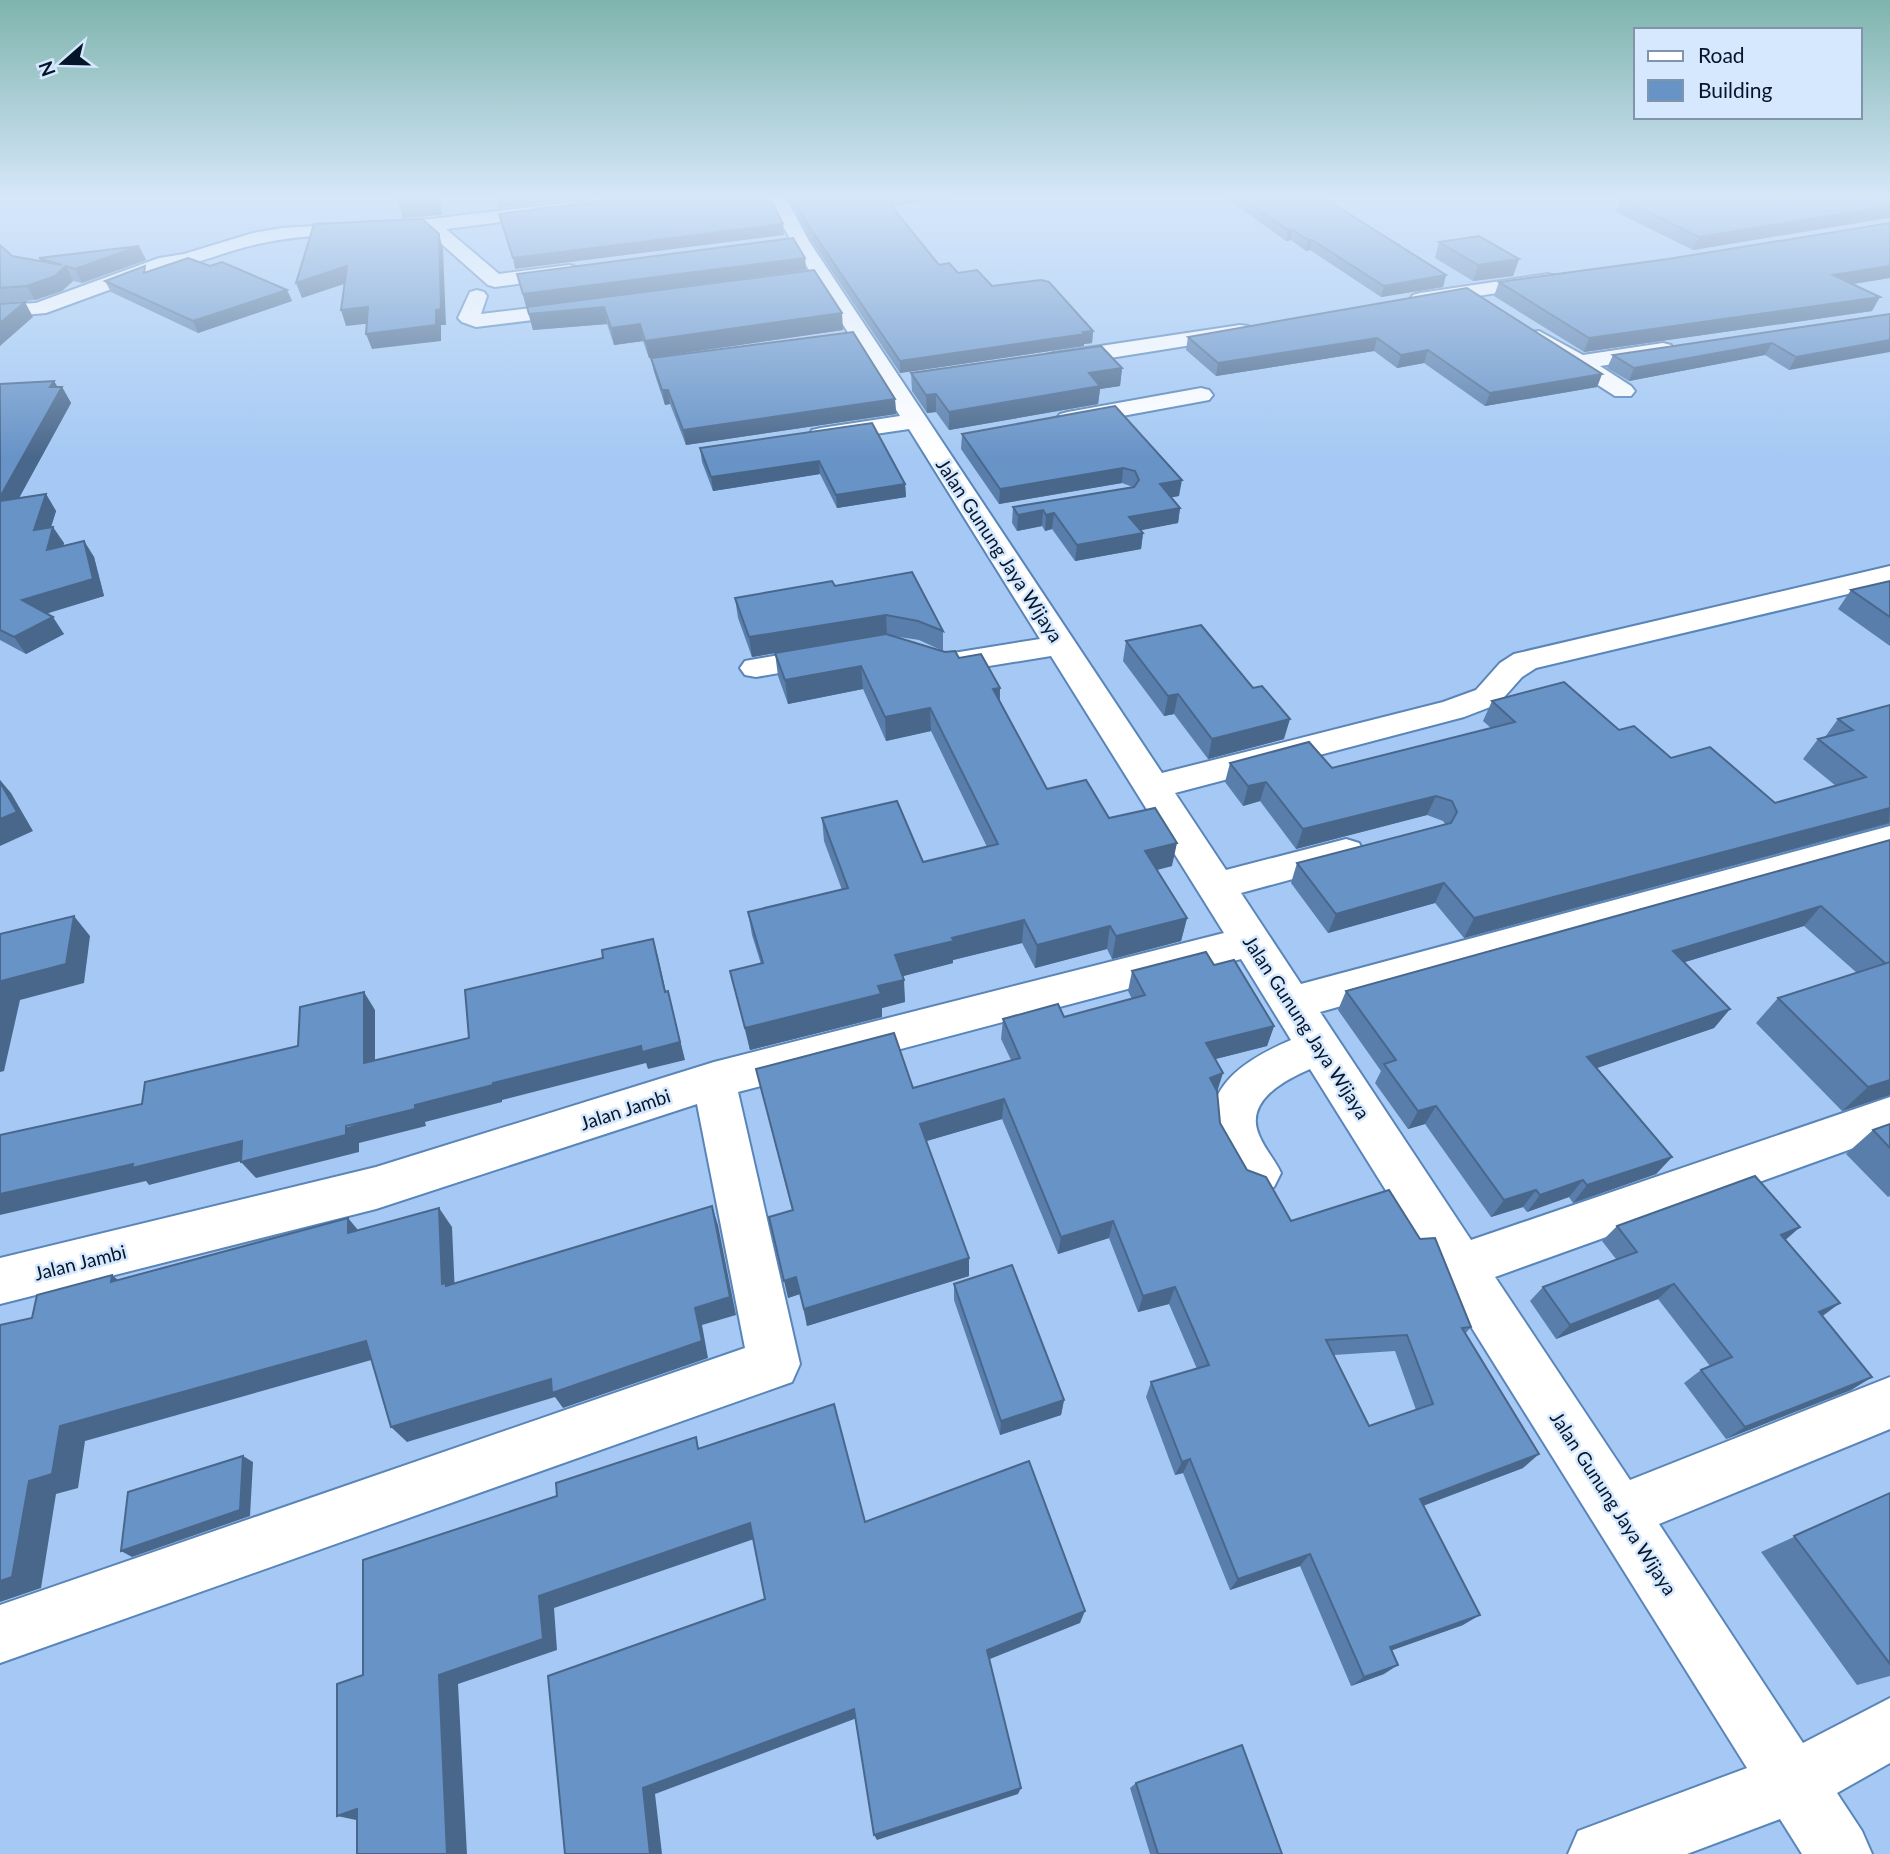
<svg xmlns="http://www.w3.org/2000/svg" width="1890" height="1854" viewBox="0 0 1890 1854" font-family="Lato,sans-serif">
<style>
.lines{fill:none;stroke-linecap:round;stroke-linejoin:round}
.minor-casing{stroke:#5a85b8;stroke-width:4}
.minor{fill:#fff;fill-rule:evenodd}
.wall{fill:#597eab;fill-rule:evenodd}
.shaded-wall{fill:#49678b}
.building{fill:#6893c7;stroke:#49678b;stroke-width:2;fill-rule:evenodd}
.labels{text-anchor:middle;dominant-baseline:central;stroke-width:5;stroke-linejoin:round;paint-order:stroke}
.street-label{font-size:19px;fill:#05162a;stroke:#d5e8fe}
</style>
<rect width="100%" height="100%" fill="#a5c9f4"/>
<g class="lines">
<g class="minor-casing">
<g id="minor">
<path d="M606,198H662L653,203L446,229L499,274L569,265L576,267L579,271L576,275L569,277L495,287L488,285L427,231C371,234 312,232 258,244C228,250 200,264 169,268L46,313L0,317V305L36,303L159,258L184,254L253,233L282,228L431,219Z"/>
<path d="M768,198H786L809,241L1162,773L1443,702L1476,690L1500,663L1514,654L1890,566V584L1536,668L1522,677L1498,704L1464,717L1175,793L1226,870L1346,839L1359,843L1364,852L1359,861L1241,893L1301,984L1890,826V852L1320,1012L1471,1240L1890,1097V1135L1495,1277L1630,1480L1890,1377V1429L1659,1524L1803,1743L1890,1698V1763L1837,1793L1862,1831L1872,1854H1802L1780,1819L1687,1854H1568L1578,1831L1747,1768L1310,1069C1285,1080 1244,1101 1259,1135C1264,1148 1275,1160 1281,1173L1274,1187L1258,1193L1242,1187C1232,1171 1218,1153 1214,1134C1202,1083 1254,1056 1291,1040L1241,959L738,1092L800,1364L792,1382L0,1663V1605L745,1348L697,1104L376,1209L0,1304V1258L376,1167L714,1062L1224,933L1051,656L946,673L921,667L917,660L921,653L932,651L947,654L1040,639L909,429L821,442L812,440L809,435L812,430L821,428L900,416L791,241Z"/>
<polygon points="1548,274 1555,276 1558,280 1555,284 1420,305 1413,303 1410,299 1413,295 1420,293"/>
<polygon points="477,290 484,292 487,296 481,314 583,302 590,304 593,308 590,312 583,314 476,327 462,322 458,318 470,292"/>
<polygon points="1240,325 1248,326 1251,331 1248,336 1054,367 1046,365 1043,360 1046,355 1054,353"/>
<polygon points="1539,331 1583,355 1663,343 1671,345 1674,350 1671,355 1663,357 1600,366 1631,386 1635,391 1631,396 1615,396 1531,342 1528,337 1531,332"/>
<polygon points="1201,388 1209,390 1213,395 1209,400 1068,426 1060,424 1056,419 1060,414 1068,412"/>
<polygon points="826,647 837,649 841,656 837,663 756,677 745,675 740,668 745,661 756,659"/>
</g>
</g>
<use href="#minor" class="minor"/>
</g>
<g class="wall">
<polygon points="788,198 958,198 891,206 939,265 992,286 1093,331 1092,343 1084,344 1084,346 900,373 811,240"/>
<polygon points="1226,198 1324,198 1446,275 1443,287 1381,297 1310,250 1306,251 1291,240 1286,241"/>
<polygon points="1890,198 1890,218 1693,250 1616,212 1621,199"/>
<polygon points="1890,223 1890,278 1853,284 1872,311 1584,352 1494,296 1499,282 1668,259"/>
<polygon points="1439,242 1519,259 1513,276 1473,281 1435,258"/>
<polygon points="0,245 12,256 40,261 39,258 139,246 146,260 82,283 73,281 62,291 35,300 0,303"/>
<polygon points="805,258 806,270 538,305 843,330 649,358 643,341 614,345 607,324 533,330 517,274"/>
<polygon points="210,266 287,290 292,301 198,333 111,292 105,281 148,272"/>
<polygon points="1467,288 1602,374 1597,387 1485,406 1424,363 1397,368 1374,351 1216,376 1186,350 1188,337"/>
<polygon points="1890,314 1789,370 1765,355 1629,381 1607,368 1613,355"/>
<polygon points="651,358 895,399 896,414 686,445 670,404 665,405 654,372"/>
<polygon points="1122,368 1120,386 1100,389 1098,404 949,430 936,412 927,413 912,391 911,373"/>
<polygon points="54,381 57,387 62,387 71,403 19,498 46,494 56,511 51,527 64,543 63,546 84,541 94,557 104,596 46,614 64,634 26,654 0,640 0,384"/>
<polygon points="1115,406 1179,496 1171,497 1180,508 1178,523 1140,530 1143,533 1141,549 1075,561 1052,529 1045,531 1042,526 1017,531 1012,523 1013,507 1133,487 1122,483 999,504 961,449 962,434"/>
<polygon points="872,423 905,484 906,497 837,508 820,474 713,491 702,462 700,448"/>
<polygon points="1890,581 1890,646 1838,609 1851,590"/>
<polygon points="835,586 943,631 943,651 919,640 886,635 959,658 1000,688 1000,701 1047,789 1109,818 1172,866 1157,870 1187,918 1181,941 1112,959 1107,949 1035,968 1022,943 953,960 953,963 903,976 905,1002 882,1008 882,1017 750,1050 730,971 761,964 752,935 748,912 842,890 824,841 822,818 923,862 987,847 931,731 886,741 863,689 788,704 778,676 775,653 752,657 738,618 735,598"/>
<polygon points="1126,641 1284,739 1208,759 1174,714 1164,716 1123,661"/>
<polygon points="1492,701 1619,730 1671,758 1775,803 1836,786 1803,759 1818,739 1825,737 1838,719 1890,705 1890,824 1464,938 1435,903 1328,933 1291,883 1297,863 1445,824 1443,821 1427,815 1296,849 1260,801 1243,806 1225,782 1230,763 1332,768 1491,728 1483,721"/>
<polygon points="1890,840 1890,1095 1842,1111 1756,1023 1778,998 1857,973 1804,926 1684,962 1730,1009 1714,1028 1596,1068 1672,1157 1656,1174 1573,1203 1569,1197 1527,1212 1523,1207 1491,1217 1425,1124 1408,1129 1375,1083 1381,1071 1338,1010 1346,991"/>
<path d="M1214,965L1274,1026L1267,1046L1215,1059L1220,1123L1247,1170L1291,1221L1471,1327L1465,1334L1523,1468L1423,1506L1463,1625L1392,1650L1384,1674L1351,1686L1300,1566L1230,1590L1183,1473L1175,1475L1146,1397L1151,1382L1197,1369L1169,1304L1138,1312L1109,1238L1058,1254L1002,1119L926,1141L969,1276L807,1326L800,1294L788,1298L792,1210L756,1069L913,1088L1011,1060L1001,1039L1003,1019L1064,1017L1132,999L1128,991L1132,971ZM1395,1351L1416,1410L1369,1426L1334,1355Z"/>
<polygon points="1890,1124 1890,1196 1888,1197 1846,1154 1873,1130"/>
<polygon points="1617,1226 1800,1227 1785,1240 1822,1316 1872,1377 1851,1390 1726,1439 1684,1383 1701,1370 1710,1366 1658,1299 1556,1339 1530,1301 1543,1287 1616,1259 1602,1241"/>
<polygon points="954,1284 1064,1400 1061,1415 1000,1435 954,1300"/>
<polygon points="1890,1493 1890,1676 1857,1685 1761,1552"/>
<polygon points="1136,1783 1282,1854 1150,1854 1130,1788"/>
</g>
<g class="shaded-wall">
<polygon points="440,198 441,204 442,215 403,218 398,202"/>
<polygon points="495,198 581,198 498,208"/>
<polygon points="884,198 958,198 884,207"/>
<polygon points="1890,206 1890,217 1693,250 1699,237"/>
<polygon points="783,224 784,235 515,269 513,258"/>
<polygon points="1288,230 1293,230 1291,240 1286,241"/>
<polygon points="439,234 443,249 446,325 441,325 441,341 372,349 366,334 436,310"/>
<polygon points="1308,240 1312,240 1310,250 1306,251"/>
<polygon points="139,246 146,260 82,283 75,269"/>
<polygon points="805,258 806,270 526,307 523,294"/>
<polygon points="1519,259 1513,276 1473,281 1478,265"/>
<polygon points="66,266 73,281 62,291 35,300 27,286"/>
<polygon points="347,266 353,281 302,298 296,283"/>
<polygon points="1890,266 1890,278 1826,288 1833,275"/>
<polygon points="1446,275 1443,287 1381,297 1384,286"/>
<polygon points="287,290 292,301 198,333 193,321"/>
<polygon points="1880,297 1872,311 1584,352 1589,338"/>
<polygon points="25,302 33,317 0,346 0,323"/>
<polygon points="368,307 373,323 346,326 341,310"/>
<polygon points="604,307 607,324 533,330 529,314"/>
<polygon points="842,313 843,330 649,358 645,341"/>
<polygon points="640,324 643,341 614,345 611,328"/>
<polygon points="1093,331 1092,343 1084,344 1084,346 900,373 900,361"/>
<polygon points="1377,338 1374,351 1216,376 1218,363"/>
<polygon points="1890,340 1890,352 1789,370 1796,357"/>
<polygon points="1772,343 1765,355 1629,381 1634,368"/>
<polygon points="1428,350 1424,363 1397,368 1401,355"/>
<polygon points="1122,368 1120,386 1100,389 1098,404 949,430 949,412 1089,373"/>
<polygon points="1602,374 1597,387 1485,406 1490,393"/>
<polygon points="54,381 60,391 62,387 71,403 8,518 0,505 0,497 50,387"/>
<polygon points="662,390 668,390 670,404 665,405"/>
<polygon points="936,394 936,412 927,413 926,395"/>
<polygon points="895,399 896,414 686,445 683,430"/>
<polygon points="819,461 820,474 713,491 711,477"/>
<polygon points="1123,468 1122,483 999,504 1000,489"/>
<polygon points="1182,480 1179,496 1157,500 1160,484"/>
<polygon points="905,484 906,497 837,508 836,495"/>
<polygon points="46,494 56,511 45,546 34,530"/>
<polygon points="1180,508 1178,523 1127,533 1129,517"/>
<polygon points="1043,510 1042,526 1017,531 1018,515"/>
<polygon points="1054,513 1052,529 1045,531 1046,515"/>
<polygon points="53,527 64,543 58,567 47,550"/>
<polygon points="1143,533 1141,549 1075,561 1077,545"/>
<polygon points="84,541 94,557 104,596 34,617 22,600"/>
<polygon points="886,615 887,634 752,657 749,637"/>
<polygon points="53,617 64,634 26,654 14,637"/>
<polygon points="861,666 863,689 788,704 785,680"/>
<polygon points="1000,688 999,711 993,689"/>
<polygon points="1178,694 1174,714 1164,716 1168,696"/>
<polygon points="930,708 931,731 886,741 885,717"/>
<polygon points="1290,719 1284,739 1208,759 1212,739"/>
<polygon points="0,780 11,793 33,831 0,846"/>
<polygon points="1266,782 1260,801 1243,806 1248,786"/>
<polygon points="1436,796 1427,815 1296,849 1303,829"/>
<polygon points="1890,808 1889,823 1464,938 1474,918"/>
<polygon points="1177,843 1172,866 1140,874 1145,851"/>
<polygon points="1444,883 1435,903 1328,933 1336,914"/>
<polygon points="1821,906 1804,926 1659,970 1673,951"/>
<polygon points="74,916 90,936 84,983 20,1000 4,1071 0,1072 0,986 1,981"/>
<polygon points="1187,918 1181,941 1112,959 1116,936"/>
<polygon points="1024,920 1022,943 953,960 953,963 896,978 895,955 952,938"/>
<polygon points="1110,926 1107,949 1035,968 1037,945"/>
<polygon points="653,939 658,957 670,1010 665,992"/>
<polygon points="904,980 905,1002 882,1008 882,1017 750,1050 745,1028 878,986"/>
<polygon points="668,991 685,1060 648,1069 646,1063 502,1100 502,1102 425,1122 426,1126 359,1143 359,1152 256,1178 241,1162 415,1105 493,1083"/>
<polygon points="364,992 375,1010 375,1080 364,1063"/>
<polygon points="1730,1009 1714,1028 1574,1076 1587,1057"/>
<polygon points="1274,1026 1267,1046 1200,1063 1206,1043"/>
<polygon points="1223,1073 1217,1092 1210,1078"/>
<polygon points="1890,1080 1890,1095 1842,1111 1868,1087"/>
<polygon points="1004,1099 1002,1119 920,1143 920,1124"/>
<polygon points="1436,1106 1425,1124 1408,1129 1418,1111"/>
<polygon points="242,1141 257,1157 149,1185 146,1181 0,1215 0,1194 133,1164"/>
<polygon points="1672,1157 1656,1174 1573,1203 1587,1185"/>
<polygon points="1583,1180 1569,1197 1527,1212 1540,1195"/>
<polygon points="1536,1190 1523,1207 1491,1217 1504,1200"/>
<polygon points="712,1206 718,1225 736,1315 702,1325 708,1358 563,1408 555,1397 407,1442 391,1427 695,1308"/>
<polygon points="439,1208 452,1227 455,1295 442,1284"/>
<polygon points="348,1218 363,1236 348,1233"/>
<polygon points="1113,1221 1109,1238 1058,1254 1061,1237"/>
<polygon points="1800,1227 1782,1243 1781,1235"/>
<polygon points="969,1258 969,1276 807,1326 804,1309"/>
<polygon points="112,1275 133,1292 111,1282"/>
<polygon points="796,1277 800,1294 788,1298 784,1281"/>
<polygon points="1674,1284 1658,1299 1556,1339 1570,1325"/>
<polygon points="1175,1287 1169,1304 1138,1312 1143,1296"/>
<polygon points="1840,1303 1820,1318 1819,1312"/>
<polygon points="366,1341 382,1357 85,1441 78,1488 56,1494 41,1588 0,1602 0,1581 29,1481 60,1426"/>
<polygon points="1872,1377 1851,1390 1726,1439 1745,1427"/>
<polygon points="1064,1400 1061,1415 1000,1435 1001,1421"/>
<polygon points="1539,1454 1523,1468 1406,1512 1420,1499"/>
<polygon points="243,1456 253,1462 250,1516 132,1557 121,1551"/>
<polygon points="1190,1459 1183,1473 1175,1475 1182,1462"/>
<polygon points="750,1523 757,1538 554,1608 557,1650 458,1684 467,1854 447,1854 439,1675 539,1596"/>
<polygon points="1310,1554 1300,1566 1230,1590 1238,1579"/>
<polygon points="1085,1611 1080,1623 985,1661 987,1650"/>
<polygon points="1480,1615 1463,1625 1376,1656 1390,1647"/>
<polygon points="1398,1665 1384,1674 1351,1686 1364,1677"/>
<polygon points="854,1709 857,1718 655,1794 662,1854 650,1854 643,1788"/>
<polygon points="1021,1788 1018,1794 877,1840 874,1835"/>
<polygon points="357,1809 361,1821 337,1816"/>
</g>
<g class="building">
<polygon points="398,198 437,198 437,199 398,202"/>
<polygon points="622,198 770,198 783,224 513,258 499,214"/>
<polygon points="793,198 885,198 939,265 949,263 958,273 977,270 992,286 1041,280 1049,282 1093,331 1083,332 1085,334 900,361 810,228"/>
<polygon points="1242,198 1324,198 1446,275 1384,286 1312,240 1308,240 1293,230 1288,230"/>
<polygon points="1627,198 1890,198 1890,206 1699,237 1621,199"/>
<polygon points="422,219 439,234 441,309 436,310 436,325 366,334 368,307 341,310 347,266 296,283 314,224"/>
<polygon points="1890,223 1890,266 1833,275 1880,297 1589,338 1499,282 1668,259"/>
<polygon points="1479,236 1519,259 1478,265 1439,242"/>
<polygon points="793,238 805,258 523,294 517,274"/>
<polygon points="0,245 12,256 62,265 39,258 139,246 75,269 66,266 55,276 27,286 0,288"/>
<polygon points="188,258 210,266 222,262 287,290 193,321 105,281 145,266 144,273"/>
<polygon points="814,270 842,313 645,341 640,324 611,328 604,307 529,314 527,307"/>
<polygon points="1467,288 1602,374 1490,393 1428,350 1401,355 1377,338 1218,363 1188,337"/>
<polygon points="25,302 0,323 0,304"/>
<polygon points="1890,314 1890,340 1796,357 1772,343 1634,368 1613,355"/>
<polygon points="853,332 895,399 683,430 668,390 662,390 651,358"/>
<polygon points="1101,346 1122,368 1089,373 1100,386 949,412 936,394 926,395 911,373"/>
<polygon points="54,381 50,387 62,387 0,497 0,384"/>
<polygon points="1115,406 1182,480 1160,484 1180,508 1129,517 1143,533 1077,545 1054,513 1046,515 1043,510 1018,515 1013,507 1134,487 1139,480 1135,471 1123,468 1000,489 962,434"/>
<polygon points="872,423 905,484 836,495 819,461 711,477 700,448"/>
<polygon points="46,494 34,530 53,527 47,550 84,541 93,579 22,600 53,617 14,637 0,630 0,501"/>
<polygon points="912,572 943,631 918,621 886,615 749,637 735,598 832,581 835,586"/>
<polygon points="1890,581 1890,617 1851,590"/>
<polygon points="1201,625 1253,688 1262,686 1290,719 1212,739 1178,694 1168,696 1126,641"/>
<polygon points="886,634 945,652 955,651 959,658 981,654 1000,688 993,689 1047,789 1086,780 1109,818 1155,808 1177,843 1145,851 1187,918 1116,936 1110,926 1037,945 1024,920 952,938 954,941 895,955 904,980 878,986 881,994 745,1028 730,971 763,963 748,912 848,888 822,818 897,801 923,862 998,844 930,708 885,717 861,666 785,680 775,653"/>
<polygon points="1564,682 1619,730 1634,726 1671,758 1710,747 1775,803 1866,777 1818,739 1853,730 1838,719 1890,705 1890,808 1474,918 1444,883 1336,914 1297,863 1451,823 1457,812 1452,801 1436,796 1303,829 1266,782 1248,786 1230,763 1309,742 1332,768 1515,722 1492,701"/>
<polygon points="0,782 17,812 0,819"/>
<polygon points="1890,840 1890,962 1886,964 1821,906 1673,951 1730,1009 1587,1057 1672,1157 1587,1185 1583,1180 1540,1195 1536,1190 1504,1200 1436,1106 1418,1111 1384,1064 1396,1060 1346,991"/>
<polygon points="74,916 66,964 1,981 0,986 0,934"/>
<polygon points="653,939 665,992 668,991 680,1042 642,1052 641,1046 493,1083 493,1085 415,1105 415,1109 346,1126 346,1135 241,1162 242,1141 132,1168 133,1164 0,1194 0,1135 142,1104 145,1082 298,1046 300,1007 364,992 364,1063 469,1038 465,990 603,958 602,950"/>
<path d="M1206,952L1214,965L1234,960L1274,1026L1206,1043L1223,1073L1210,1078L1217,1091L1220,1123L1247,1170L1266,1177L1291,1221L1389,1190L1420,1239L1435,1238L1471,1327L1462,1328L1539,1454L1420,1499L1480,1615L1390,1647L1398,1665L1364,1677L1310,1554L1238,1579L1190,1459L1182,1462L1151,1382L1209,1365L1175,1287L1143,1296L1113,1221L1061,1237L1004,1099L920,1124L969,1258L804,1309L796,1277L784,1281L769,1217L793,1210L756,1069L894,1033L913,1088L1020,1058L1003,1019L1058,1004L1064,1017L1145,995L1132,971ZM1407,1335L1433,1404L1369,1426L1326,1340Z"/>
<polygon points="1890,962 1890,1080 1868,1087 1778,998"/>
<polygon points="1890,1124 1890,1148 1873,1130"/>
<polygon points="1755,1176 1800,1227 1781,1235 1840,1303 1819,1312 1872,1377 1745,1427 1701,1370 1732,1357 1674,1284 1570,1325 1543,1287 1637,1252 1617,1226"/>
<polygon points="712,1206 730,1297 695,1308 702,1341 552,1393 551,1379 391,1427 366,1341 60,1426 52,1474 29,1481 12,1577 0,1581 0,1325 32,1318 37,1295 112,1275 111,1282 348,1218 348,1233 439,1208 442,1284 445,1283 446,1286"/>
<polygon points="1012,1265 1064,1400 1001,1421 954,1284"/>
<polygon points="834,1404 865,1522 1029,1461 1085,1611 987,1650 1021,1788 874,1835 854,1709 643,1788 650,1854 565,1854 548,1676 765,1599 750,1523 539,1596 543,1639 439,1675 447,1854 357,1854 357,1809 337,1816 337,1684 363,1675 363,1560 557,1496 556,1483 696,1437 698,1449"/>
<polygon points="243,1456 240,1510 121,1551 128,1492"/>
<polygon points="1890,1493 1890,1664 1794,1536"/>
<polygon points="1242,1745 1282,1854 1158,1854 1136,1783"/>
</g>
<linearGradient id="sky" x2="0" y2="1"><stop stop-color="#7eb4ad"/><stop offset="0.43" stop-color="#d6e7fa"/><stop offset="1" stop-color="#d6e7fa" stop-opacity="0"/></linearGradient>
<rect width="1890" height="458" fill="url(#sky)"/>
<g class="labels">
<g class="street-label">
<text transform="translate(1000 550) rotate(57)">Jalan Gunung Jaya Wijaya</text>
<text transform="translate(1307 1027) rotate(57)">Jalan Gunung Jaya Wijaya</text>
<text transform="translate(625 1109) rotate(-18)">Jalan Jambi</text>
<text transform="translate(80 1262) rotate(-14)">Jalan Jambi</text>
<text transform="translate(1614 1503) rotate(57)">Jalan Gunung Jaya Wijaya</text>
</g>
</g>
<rect x="1634" y="28" width="228" height="91" fill="#d5e8fe" stroke="#8294a9" stroke-width="2"/>
<rect x="1648" y="51" width="35" height="10" fill="#ffffff" stroke="#8294a9" stroke-width="2"/>
<text x="1698" y="63" font-size="21" fill="#05162a">Road</text>
<rect x="1648" y="80" width="35" height="21" fill="#6893c7" stroke="#8294a9" stroke-width="2"/>
<text x="1698" y="98" font-size="21" fill="#05162a">Building</text>
<g transform="translate(63 63) rotate(250)" stroke="#d5e8fe" stroke-width="5" paint-order="stroke">
<path d="M0-5L12 26L0 18L-12 26Z" fill="#05162a"/>
<text y="-10" font-size="19" font-weight="bold" text-anchor="middle" fill="#05162a">N</text>
</g>
</svg>
